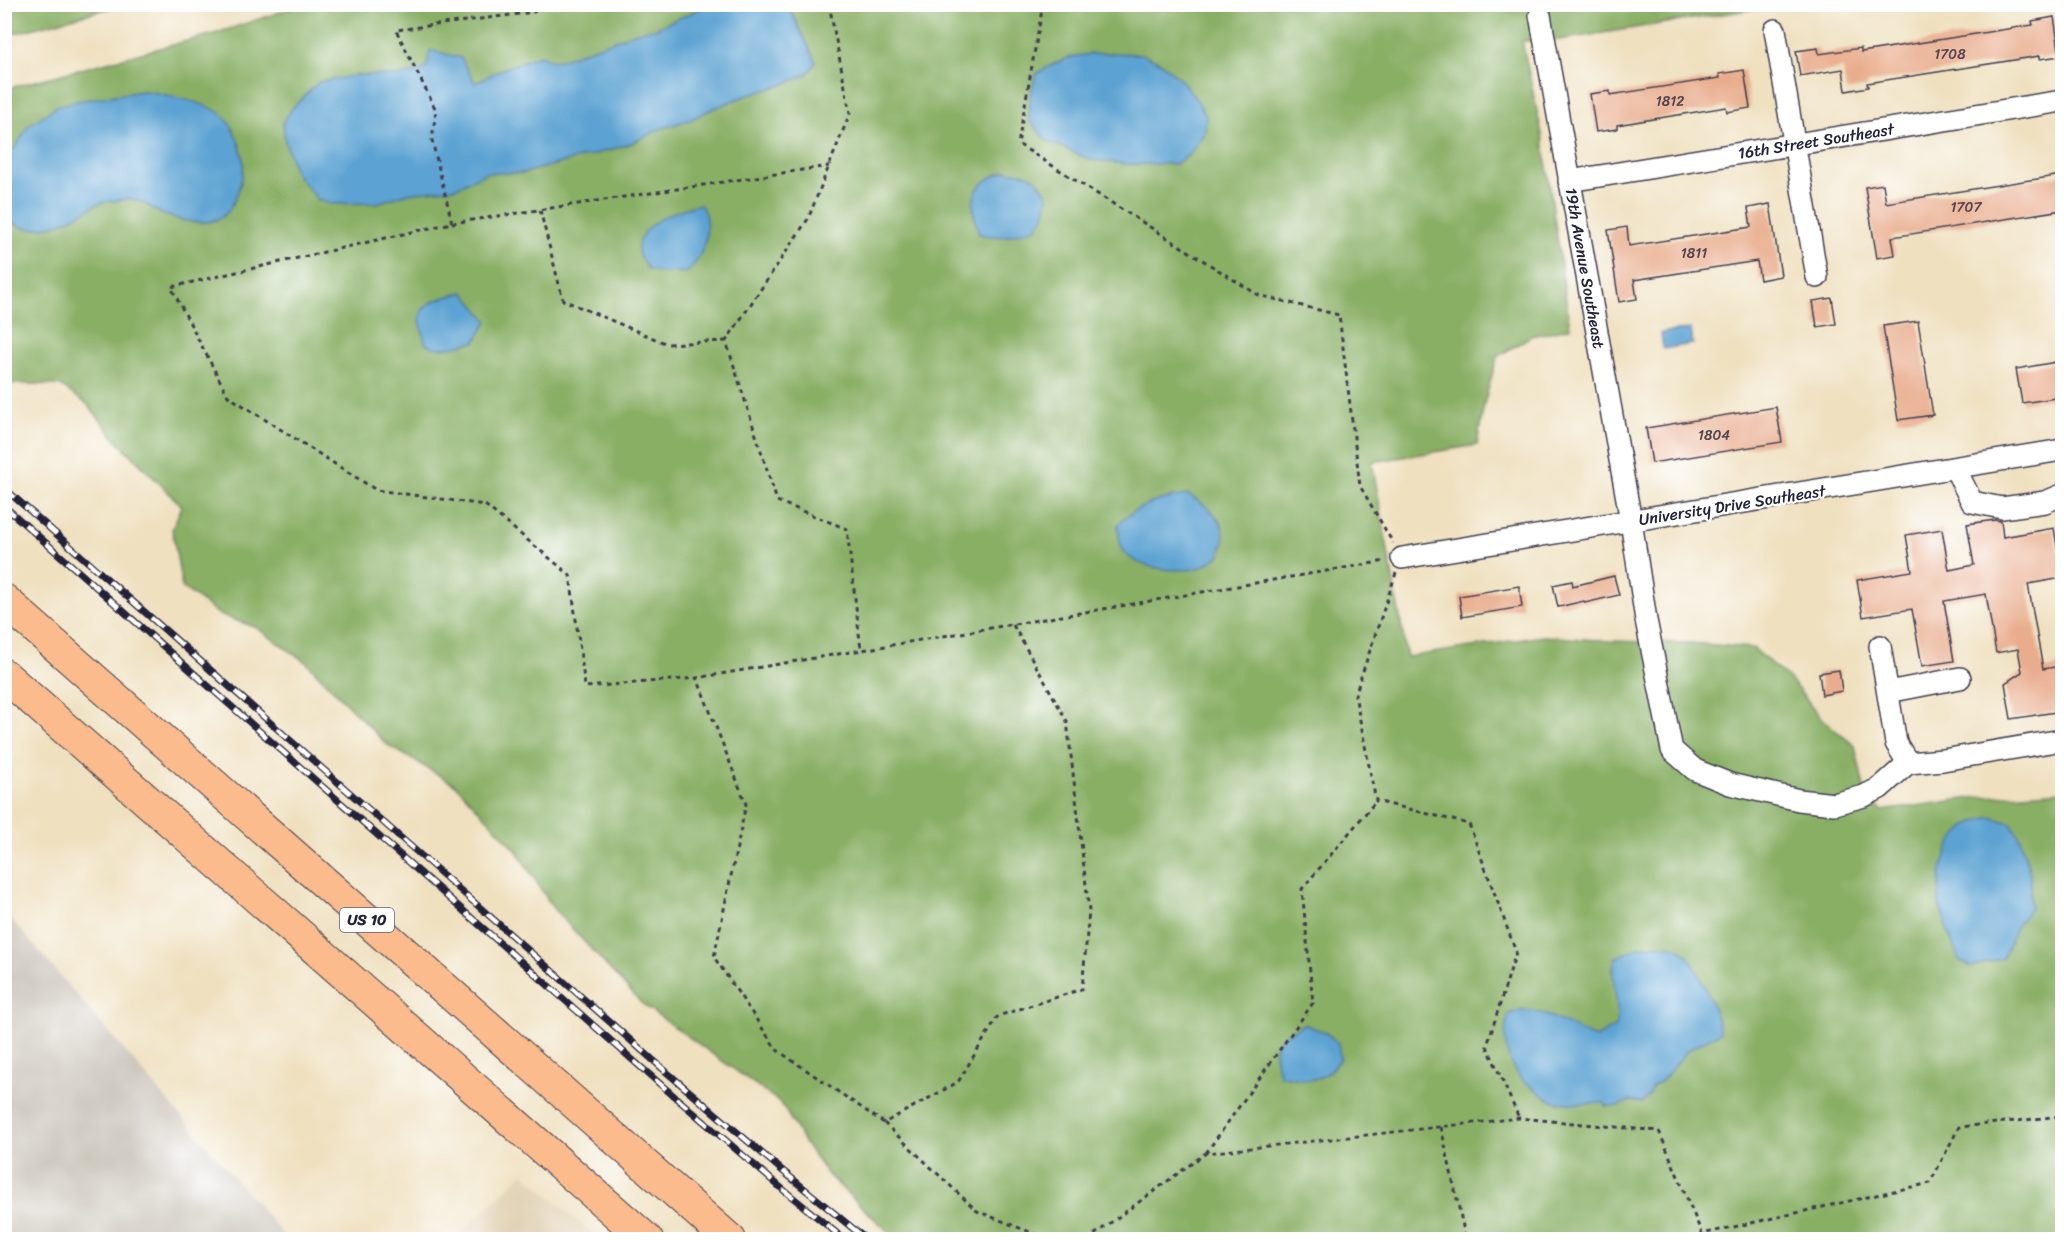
<svg xmlns="http://www.w3.org/2000/svg" width="2067" height="1244" viewBox="0 0 2067 1244" font-family="Sriracha,sans-serif">
<style>
.built{fill:#e1d2b5}
.industrial{fill:#c9c3b8}
.forest{fill:#89af65;stroke:#566850;stroke-width:1.5}
.water{fill:#5ca2d2;stroke:#3f6286;stroke-width:1.5}
.building{fill:#e9ad8e}
.lines{fill:none;stroke-linecap:round;stroke-linejoin:round}
.minor-casing{stroke:#413e4f;stroke-width:24}
.highway-casing{stroke:#413e4f;stroke-width:34}
.path{stroke:#413e4f;stroke-width:3;stroke-dasharray:4.5 4.5;stroke-linecap:butt}
.minor{stroke:#fff;stroke-width:21}
.highway{stroke:#fbbb8c;stroke-width:32}
.rail-casing{stroke:#22223b;stroke-width:7}
.rail{stroke:#fff;stroke-width:4.5;stroke-dasharray:14;stroke-linecap:butt}
.labels{text-anchor:middle;dominant-baseline:central;stroke-width:4.5;stroke-linejoin:round;paint-order:stroke}
.number-label{font-size:14px;fill:#544550}
.shield{fill:#fff;stroke:#646476;stroke-width:1.5}
.shield-label{font-size:15px;font-weight:bold;fill:#22223b}
.street-label{font-size:16px;fill:#22223b;stroke:#fff}
</style>
<rect width="100%" height="100%" fill="#fff"/>
<filter id="ink" filterUnits="userSpaceOnUse"><feTurbulence type="fractalNoise" baseFrequency=".0167" numOctaves="2"/><feDisplacementMap in="SourceGraphic" scale="12" xChannelSelector="R" yChannelSelector="G"/><feConvolveMatrix kernelMatrix="1 2 1 2 8 2 1 2 1" color-interpolation-filters="sRGB"/></filter>
<filter id="wash" filterUnits="userSpaceOnUse"><feTurbulence type="fractalNoise" baseFrequency=".008" numOctaves="4" result="noise"/><feDisplacementMap in="SourceGraphic" scale="24" xChannelSelector="R" yChannelSelector="G"/><feGaussianBlur stdDeviation="1.35" result="paint"/><feColorMatrix in="noise" values="0 0 0 0 0 0 0 0 0 0 0 0 0 0 0 0 0 1.4 0 .05"/><feComposite in="paint" operator="in"/></filter>
<g filter="url(#wash)">
<rect width="100%" height="100%" fill="#efe0bf"/>
<polygon class="built" points="523,1173 598,1239 455,1239"/>
<polygon class="industrial" points="4,912 5,912 287,1239 5,1239"/>
<g class="forest">
<polygon points="5,4 121,4 121,5 5,36"/>
<polygon points="301,5 1779,5 1559,40 1522,41 1543,139 1570,328 1531,336 1497,357 1484,404 1477,445 1372,462 1407,657 1543,636 1610,641 1691,643 1753,648 1792,682 1823,720 1855,746 1864,787 1882,811 1971,798 2062,791 2062,1239 896,1239 829,1176 805,1144 781,1103 641,1003 553,908 516,850 456,785 386,744 307,663 255,627 220,615 182,587 172,529 182,506 120,444 87,404 59,385 5,383 5,89 217,33"/>
</g>
<g class="water">
<polygon points="711,4 788,5 816,62 808,74 782,85 737,99 710,110 690,120 660,129 632,143 610,150 524,173 486,173 455,188 409,193 377,203 331,204 318,200 295,173 285,141 283,122 293,107 319,82 358,75 402,76 423,70 427,66 430,50 461,58 475,83 500,70 540,55 551,60 560,60 643,30 654,29"/>
<path d="M1109,53L1142,54L1160,62L1180,79L1197,100L1206,116L1205,132L1189,155L1175,164H1126L1091,160L1047,141L1029,120L1030,96L1036,74C1064,57 1076,54 1109,53Z"/>
<path d="M142,91C157,92 207,103 220,113C232,122 240,143 243,157C246,172 235,211 220,218C204,227 178,220 162,214C151,209 142,199 129,199C120,200 107,201 98,204C92,206 88,211 82,213C67,221 43,231 25,228C19,227 11,222 5,219V154L15,148L28,126L57,106L76,101Z"/>
<path d="M1005,171C1029,173 1036,174 1048,196L1044,217L1036,228C1014,235 1003,240 979,234C968,201 970,184 1005,171Z"/>
<path d="M700,204C709,216 708,237 702,251C699,259 693,266 688,272L661,273L648,269C615,233 672,210 700,204Z"/>
<path d="M464,292L488,321L475,342C458,344 440,354 425,343C424,335 420,326 420,318C421,299 450,297 464,292Z"/>
<polygon points="1691,329 1693,344 1663,349 1661,333"/>
<path d="M1189,495C1204,504 1224,517 1224,537C1225,543 1221,551 1219,556C1212,560 1203,568 1195,569C1174,572 1132,569 1122,548C1119,542 1119,532 1118,525C1135,505 1164,497 1189,495Z"/>
<path d="M1990,817L2011,823L2019,836L2030,872V908L2016,927L2003,958L1971,967L1959,960L1945,924C1946,916 1939,910 1939,902C1939,875 1944,842 1968,825C1974,821 1983,820 1990,817Z"/>
<path d="M1660,944C1666,945 1674,946 1679,948C1696,958 1717,1013 1720,1032L1688,1050L1662,1081L1652,1087L1649,1095L1642,1103L1630,1101L1618,1106H1606L1605,1103C1590,1104 1573,1104 1558,1102C1548,1101 1541,1094 1534,1088C1530,1085 1525,1083 1522,1080C1506,1064 1501,1034 1509,1014C1537,1001 1569,1028 1596,1038L1616,1026C1621,1003 1609,980 1615,958L1639,947Z"/>
<path d="M1304,1024L1326,1033L1338,1043L1340,1058C1322,1086 1308,1081 1279,1075C1271,1041 1274,1040 1304,1024Z"/>
</g>
<g id="blocks">
<g class="building">
<polygon points="2054,17 2060,56 2040,59 2040,56 1867,83 1868,87 1846,91 1843,69 1800,76 1796,51 1818,48 1819,54 1861,48 1861,52 2033,25 2032,21"/>
<polygon points="1744,70 1750,108 1727,112 1726,107 1617,125 1617,129 1596,132 1590,94 1610,91 1610,95 1720,78 1719,74"/>
<polygon points="2062,175 2062,210 1892,237 1895,255 1877,258 1865,187 1883,184 1886,203"/>
<polygon points="1770,204 1781,276 1760,280 1757,261 1634,280 1637,299 1619,302 1608,230 1627,227 1629,246 1751,227 1748,208"/>
<polygon points="1832,298 1836,324 1817,327 1813,301"/>
<polygon points="1918,321 1933,415 1898,420 1883,326"/>
<polygon points="2062,361 2062,397 2022,403 2016,369"/>
<polygon points="1776,407 1782,442 1652,463 1646,428"/>
<polygon points="1995,520 2001,521 2003,537 2054,528 2058,552 2062,551 2062,578 2028,584 2043,669 2062,666 2062,711 2011,719 2005,683 2022,672 2018,649 1996,653 1986,594 1944,601 1954,661 1922,666 1912,609 1863,617 1857,580 1912,571 1906,535 1942,529 1949,570 1974,565 1967,524"/>
<polygon points="1614,576 1619,595 1585,603 1584,601 1558,607 1553,585 1572,581 1573,586"/>
<polygon points="1519,586 1522,607 1462,617 1459,596"/>
<polygon points="1839,670 1842,691 1822,695 1819,673"/>
</g>
</g>
</g>
<g filter="url(#ink)">
<use href="#blocks" fill-opacity="0" stroke="#413e4f" stroke-width="1.5"/>
<g class="lines">
<g class="minor-casing">
<g id="minor">
<polyline points="1540,15 1631,521 1646,620 1672,750 1695,770 1730,784 1799,800 1834,804 1864,796 1880,788 1908,763"/>
<polyline points="1775,30 1817,277"/>
<polyline points="1569,181 2062,101"/>
<polyline points="1955,468 1972,502 2002,508 2045,502 2062,495"/>
<polyline points="1402,558 2062,450"/>
<polyline points="1880,646 1896,743 1908,763 1943,760 2062,740"/>
<polyline points="1888,692 1960,678"/>
</g>
</g>
<g class="highway-casing">
<g id="highway">
<polyline points="4,600 730,1240"/>
<polyline points="4,675 647,1240"/>
</g>
</g>
<g class="path">
<polyline points="543,4 534,12 396,30 436,110 432,140 452,223 171,287 228,396 376,490 485,505 570,575 585,687 697,678"/>
<polyline points="829,4 850,113 808,219 726,341 777,501 847,529 861,650"/>
<polyline points="1043,4 1018,144 1258,295 1339,315 1360,486 1393,543"/>
<polyline points="540,210 563,300 667,344 725,341"/>
<polyline points="452,223 829,166"/>
<polyline points="1396,573 1355,695 1376,801 1469,824 1516,952 1487,1046 1519,1118"/>
<polyline points="1013,625 1067,721 1089,911 1082,989 998,1016 958,1082 884,1123 777,1050 714,957 746,804 697,678 1385,561"/>
<polyline points="884,1123 977,1211 1050,1240"/>
<polyline points="1441,1127 1466,1240"/>
<polyline points="1206,1153 1313,1003 1302,889 1376,801"/>
<polyline points="1087,1240 1206,1153 1519,1118 1659,1131 1702,1234 1930,1183 1959,1127 2062,1116"/>
</g>
<use href="#minor" class="minor"/>
<use href="#highway" class="highway"/>
<g class="rail-casing">
<g id="rail">
<polyline points="4,488 670,1075 784,1172 867,1240"/>
<polyline points="4,506 660,1084 780,1187 845,1240"/>
</g>
</g>
<use href="#rail" class="rail"/>
</g>
</g>
<g class="labels">
<g class="number-label">
<text x="1950" y="54">1708</text>
<text x="1670" y="101">1812</text>
<text x="1966" y="207">1707</text>
<text x="1694" y="253">1811</text>
<text x="1714" y="435">1804</text>
</g>
<rect class="shield" x="340" y="908" width="54" height="24" rx="4.5"/>
<g class="shield-label">
<text x="367" y="920">US 10</text>
</g>
<g class="street-label">
<text transform="translate(1816 141) rotate(-9)">16th Street Southeast</text>
<text transform="translate(1585 268) rotate(80)">19th Avenue Southeast</text>
<text transform="translate(1732 505) rotate(-9)">University Drive Southeast</text>
</g>
</g>
<rect width="2067" height="1244" fill="none" stroke="#fff" stroke-width="24"/>
</svg>
